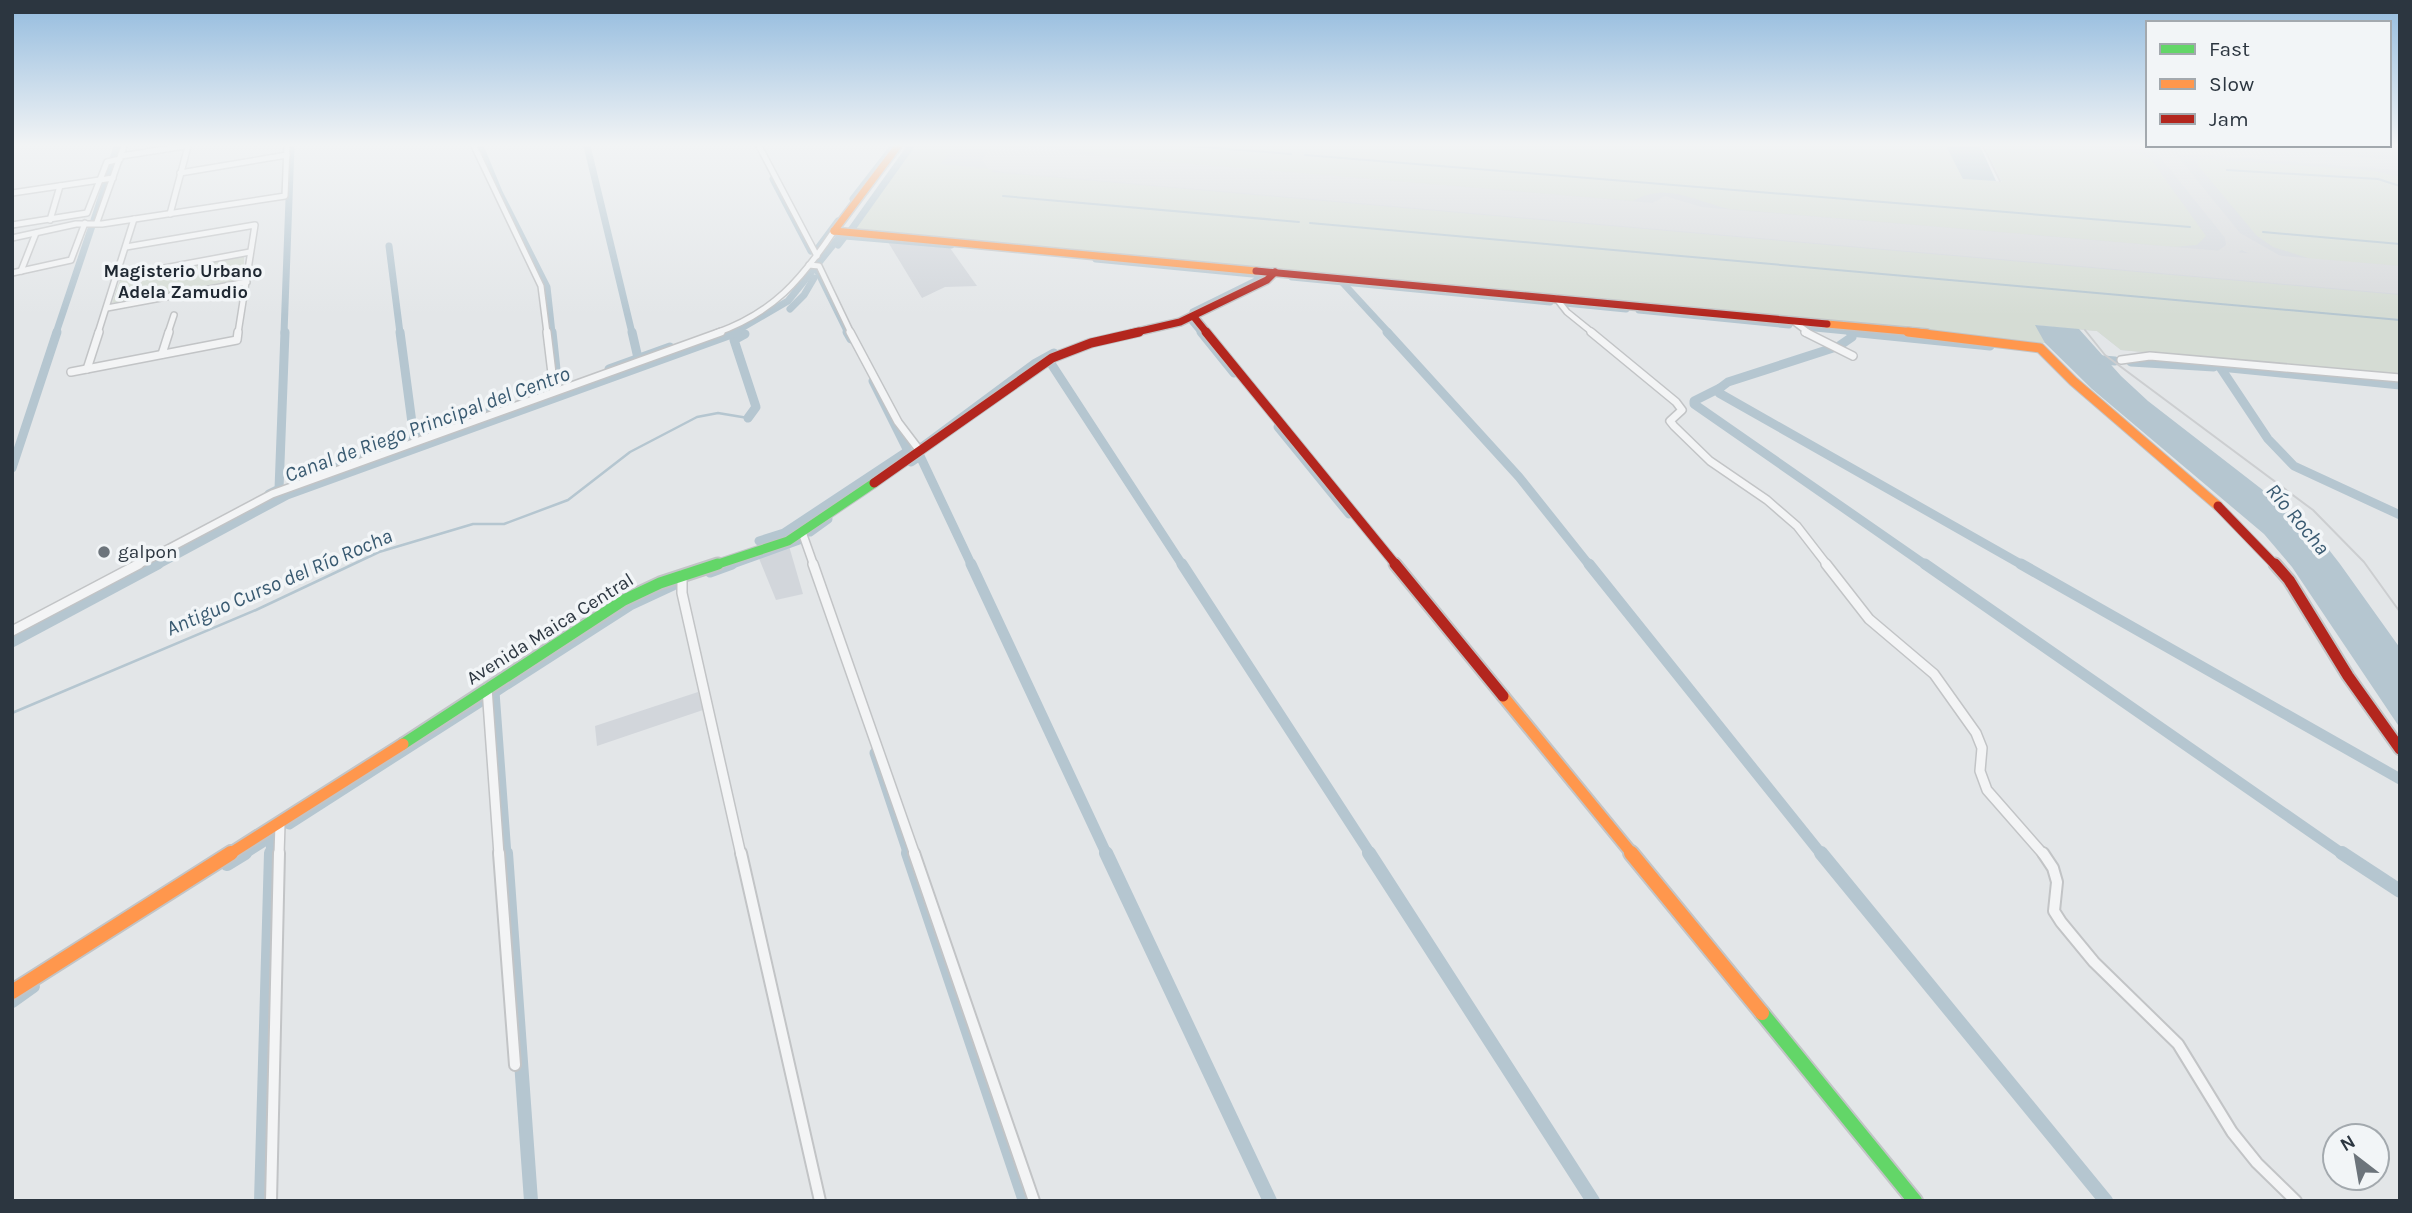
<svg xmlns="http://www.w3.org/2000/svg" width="2412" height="1213" viewBox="0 0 2412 1213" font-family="Karla,sans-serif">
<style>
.built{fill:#d2d6db}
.green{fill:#d5dcd4}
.water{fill:#b5c6d0}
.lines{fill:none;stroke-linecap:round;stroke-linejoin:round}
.stream-far1{stroke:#b5c6d0;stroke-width:2}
.stream{stroke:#b5c6d0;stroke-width:2.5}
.canal-far3{stroke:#b5c6d0;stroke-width:7}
.canal-far2{stroke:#b5c6d0;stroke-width:9}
.canal-far1{stroke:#b5c6d0;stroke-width:11}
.canal{stroke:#b5c6d0;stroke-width:14}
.taxiway{fill:#d8dadc;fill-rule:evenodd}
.runway{fill:#d8dadc;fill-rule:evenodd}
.street-far3-casing{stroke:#c2c4c6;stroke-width:8}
.street-far2-casing{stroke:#c2c4c6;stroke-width:10}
.street-far1-casing{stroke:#c2c4c6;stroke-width:12}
.street-casing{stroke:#c2c4c6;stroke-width:14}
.fast-far2-casing{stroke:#c2c4c6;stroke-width:11}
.fast-far1-casing{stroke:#c2c4c6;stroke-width:15}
.fast-casing{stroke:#c2c4c6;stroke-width:18}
.slow-far3-casing{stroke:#c2c4c6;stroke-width:10}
.slow-far2-casing{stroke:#c2c4c6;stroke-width:11}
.slow-far1-casing{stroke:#c2c4c6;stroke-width:15}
.slow-casing{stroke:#c2c4c6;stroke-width:18}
.jam-far2-casing{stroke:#c2c4c6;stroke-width:10}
.jam-far1-casing{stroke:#c2c4c6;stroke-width:11}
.jam-casing{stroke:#c2c4c6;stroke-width:15}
.street-far3{stroke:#f3f4f5;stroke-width:5}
.street-far2{stroke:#f3f4f5;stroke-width:7}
.street-far1{stroke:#f3f4f5;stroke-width:9}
.street{stroke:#f3f4f5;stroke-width:10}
.fast-far2{stroke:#63d668;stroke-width:9}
.fast-far1{stroke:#63d668;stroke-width:11}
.fast{stroke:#63d668;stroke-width:14}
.slow-far3{stroke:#ff974d;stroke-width:7}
.slow-far2{stroke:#ff974d;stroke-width:9}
.slow-far1{stroke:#ff974d;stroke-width:11}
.slow{stroke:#ff974d;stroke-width:14}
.jam-far2{stroke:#b3261e;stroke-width:7}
.jam-far1{stroke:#b3261e;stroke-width:9}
.jam{stroke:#b3261e;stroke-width:11}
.tram{stroke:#ccced0;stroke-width:2}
.poi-dot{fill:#6c747b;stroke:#f2f5f7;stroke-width:2.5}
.labels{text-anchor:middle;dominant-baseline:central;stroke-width:7;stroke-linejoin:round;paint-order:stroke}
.far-neighbourhood-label{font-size:18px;font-weight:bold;fill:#1e2731;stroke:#f2f5f7}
.poi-label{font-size:19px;fill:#2c3640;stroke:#f2f5f7;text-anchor:start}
.street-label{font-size:19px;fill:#2c3640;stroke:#f2f5f7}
.water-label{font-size:21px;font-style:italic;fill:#395a71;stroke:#f2f5f7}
</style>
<rect width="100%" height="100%" fill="#e3e6e8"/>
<g class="built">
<polygon points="914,146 1946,146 1963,178 2002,182 1985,146 2400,146 2400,376 2121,350 2097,331 2085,330 2036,325 2045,343 852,231"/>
<polygon points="888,242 950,248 977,286 945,287 922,298"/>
<polygon points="789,546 803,594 776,600 758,556"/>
<polygon points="698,692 703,710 597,746 595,726"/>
</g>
<g class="green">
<polygon points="914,146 1011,146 1001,151 955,147 940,164 993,169 992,172 2400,295 2400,376 2121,350 2097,331 2036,325 2045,343 852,231"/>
<path d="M1070,146H1946L1963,178L2002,182L1985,146H2095L2097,149L2132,152L2150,158L2206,236L2197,245L2174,247L1729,209C1695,201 1666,182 1633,201L1106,157Z"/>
<polygon points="2212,159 2374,171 2400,177 2400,266 2311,259 2273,247 2256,235 2196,163 2199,160"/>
<polygon points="244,256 244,278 240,281 112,303 121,277"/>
</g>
<g class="water">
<polygon points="1946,146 1980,146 1996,181 1963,179"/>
<polygon points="2035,325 2079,329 2121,376 2148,401 2290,511 2319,537 2340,564 2400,648 2400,728 2292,567 2264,534 2092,389 2045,343"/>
</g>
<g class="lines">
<g class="stream-far1">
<polyline points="1188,146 1291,154"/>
<polyline points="1305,155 2190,227"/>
<polyline points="2227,170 2378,179 2400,186"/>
<polyline points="1003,196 1299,222"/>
<polyline points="1310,223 2400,320"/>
<polyline points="2263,232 2400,244"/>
</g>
<polyline class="stream" points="12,713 256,610 379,552 473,524 504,524 568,500 630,452 697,417 718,413 748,418"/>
<g class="canal-far3">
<polyline points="480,146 499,192 547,287 552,333"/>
<polyline points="587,146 632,333"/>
<polyline points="108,176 117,146"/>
<polyline points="773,179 811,251"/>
<polyline points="853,199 894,146"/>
<polyline points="94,220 107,180"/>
<polyline points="851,230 911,146"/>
<polyline points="838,245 845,236 951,245"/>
<polyline points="389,246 400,333"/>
<polyline points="818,248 838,221"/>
<polyline points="1096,259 1263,275 1264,277 1193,312"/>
<polyline points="818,272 848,333"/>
<polyline points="1292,277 1550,302"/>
<polyline points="1342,282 1389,333"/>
<polyline points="1565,303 1626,309"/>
<polyline points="790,309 804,295 814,278"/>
<polyline points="1639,310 1789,325"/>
<polyline points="1192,321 1202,333"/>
<polyline points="1805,327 1867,333"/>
<polyline points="56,333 92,226"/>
<polyline points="284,333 291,146"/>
<polyline points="733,333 788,301 841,235"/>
</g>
<g class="canal-far2">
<polyline points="400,332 414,438"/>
<polyline points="552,332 558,388"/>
<polyline points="632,332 638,358"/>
<polyline points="847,332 851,339"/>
<polyline points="1201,332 1234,373"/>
<polyline points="1387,332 1519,477 1590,566"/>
<polyline points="1850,332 1990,346"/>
<polyline points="745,334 734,340 756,407 748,418"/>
<polyline points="1839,346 1852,337 1851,333"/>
<polyline points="1833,348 1728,382 1720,388 1719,393 2024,566"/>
<polyline points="2092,359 2115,361"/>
<polyline points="1050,362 1183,566"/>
<polyline points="2131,362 2214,367"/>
<polyline points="2220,367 2268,439 2294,466 2400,515"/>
<polyline points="2220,367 2400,385"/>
<polyline points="609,369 670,347"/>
<polyline points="1720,388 1694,401 1694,404 1927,566"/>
<polyline points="1278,427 1349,514"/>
<polyline points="922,447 1034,364 1054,353"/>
<polyline points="911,462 920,456 972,566"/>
<polyline points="12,468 57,332"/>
<polyline points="332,469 511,404"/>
<polyline points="269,494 279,489 285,332"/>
<polyline points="810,532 828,519"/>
<polyline points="759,541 784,533 908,451 873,381"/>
<polyline points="155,566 287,495 737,332"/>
<polyline points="727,566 799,540"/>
</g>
<g class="canal-far1">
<polyline points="971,564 1107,855"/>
<polyline points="1182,564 1371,855"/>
<polyline points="1589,564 1822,855"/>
<polyline points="1925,564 2344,855"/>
<polyline points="2021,564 2400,779"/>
<polyline points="710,572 732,564"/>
<polyline points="12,642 158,564"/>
<polyline points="494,692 506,855"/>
<polyline points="493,693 630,605 673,585"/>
<polyline points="875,753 909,855"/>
<polyline points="289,824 481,701"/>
<polyline points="242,855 272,836"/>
<polyline points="271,855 272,836"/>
</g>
<g class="canal">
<polyline points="506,853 531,1201"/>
<polyline points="908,853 1025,1201"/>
<polyline points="1106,853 1270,1201"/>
<polyline points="1369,853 1593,1201"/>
<polyline points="1821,853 2106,1201"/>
<polyline points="2342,853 2400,891"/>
<polyline points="227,864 245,853"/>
<polyline points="12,1001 33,986"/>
<polyline points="261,1201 271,853"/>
</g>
<g class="taxiway">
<polygon points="1031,146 1048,146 1097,164 1099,168 1091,173 1039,154 1027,158 1021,157 1019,153"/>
<polygon points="2135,146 2204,146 2400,160 2400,170 2175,153 2240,233 2279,255 2335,270 2338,274 2328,280 2321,278 2265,263 2242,250 2221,263 2177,267 2168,261 2170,257 2216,252 2226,245 2225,238 2156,152 2137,149"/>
<polygon points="1665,196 1742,219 1745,223 1736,228 1667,207 1658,210 1652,209 1649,205"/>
</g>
<polygon class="runway" points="1003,148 2400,266 2400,294 1003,172 988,169 982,160 988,151"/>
<g class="street-far3-casing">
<g id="street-far3">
<polyline points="474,146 541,286 547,333"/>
<polyline points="759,146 817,256"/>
<polyline points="121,156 185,146"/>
<polyline points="180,173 287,155"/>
<polyline points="12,193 113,178"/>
<polyline points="170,214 188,146"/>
<polyline points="50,220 60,186"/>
<polyline points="97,222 124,146"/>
<polyline points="12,225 87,213 107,162 120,159"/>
<polyline points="12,238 76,224 102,224 285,196 287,146"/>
<polyline points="126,247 255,225 238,333"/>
<polyline points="809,265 819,266 851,333"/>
<polyline points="21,271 36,233"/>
<polyline points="12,273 71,260 85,223"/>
<polyline points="116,277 250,252"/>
<polyline points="1556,298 1567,312 1593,333"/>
<polyline points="107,308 247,282"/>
<polyline points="1793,321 1809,333"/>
<polyline points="98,333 134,219"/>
<polyline points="168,333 174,315"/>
<path d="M716,333C773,313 801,280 834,231"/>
</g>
</g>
<g class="street-far2-casing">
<g id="street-far2">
<polyline points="547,332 554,390"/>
<polyline points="850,332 898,422 920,451"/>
<polyline points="1591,332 1676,402 1682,410 1670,421 1674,426 1710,461 1767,500 1797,526 1828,566"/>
<polyline points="1805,332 1853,356"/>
<polyline points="162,354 169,332"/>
<polyline points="2121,360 2150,356 2400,378"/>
<polyline points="87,369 99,332"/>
<polyline points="71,372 237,340 238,332"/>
<polyline points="802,532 814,566"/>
<polyline points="136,566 272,494 721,332"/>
</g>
</g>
<g class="street-far1-casing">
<g id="street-far1">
<polyline points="813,564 915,855"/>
<polyline points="1826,564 1869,619 1934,674 1976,733 1982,748 1980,771 1987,790 2044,855"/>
<polyline points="682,575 682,593 741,855"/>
<polyline points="12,631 139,564"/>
<polyline points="487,688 499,855"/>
<polyline points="279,855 280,824"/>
</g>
</g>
<g class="street-casing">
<g id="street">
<polyline points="499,853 515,1065"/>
<polyline points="741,853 820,1201"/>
<polyline points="914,853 1034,1201"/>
<polyline points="2043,853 2053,868 2057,882 2054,911 2061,922 2094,962 2178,1044 2232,1132 2257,1163 2296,1201"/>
<polyline points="271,1201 279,853"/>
</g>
</g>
<g class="fast-far2-casing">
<polyline id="fast-far2" points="712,566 788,541 874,483"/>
</g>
<g class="fast-far1-casing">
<polyline id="fast-far1" points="403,744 624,600 660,583 718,564"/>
</g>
<g class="fast-casing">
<polyline id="fast" points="1762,1013 1915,1201"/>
</g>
<g class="slow-far3-casing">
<g id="slow-far3">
<polyline points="834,231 1256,271"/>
<polyline points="834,231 898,146"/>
<polyline points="1827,324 1927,333"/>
</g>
</g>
<g class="slow-far2-casing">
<polyline id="slow-far2" points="1908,332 2040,348 2073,381 2218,506"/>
</g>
<g class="slow-far1-casing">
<g id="slow-far1">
<polyline points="1503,696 1633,855"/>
<polyline points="228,855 403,744"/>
</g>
</g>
<g class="slow-casing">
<g id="slow">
<polyline points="1631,853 1762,1013"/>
<polyline points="12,992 231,853"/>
</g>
</g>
<g class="jam-far2-casing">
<g id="jam-far2">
<polyline points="1256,271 1827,324"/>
<polyline points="1194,317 1207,333"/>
<polyline points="1132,333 1180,322 1267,280 1275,272"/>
</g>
</g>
<g class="jam-far1-casing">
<g id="jam-far1">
<polyline points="1206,332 1397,566"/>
<polyline points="874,483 1052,358 1091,343 1139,332"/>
<polyline points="2218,506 2276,566"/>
</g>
</g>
<g class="jam-casing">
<g id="jam">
<polyline points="1395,564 1503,696"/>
<polyline points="2275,564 2289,580 2348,676 2400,749"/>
</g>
</g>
<use href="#street-far3" class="street-far3"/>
<use href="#street-far2" class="street-far2"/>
<use href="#street-far1" class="street-far1"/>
<use href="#street" class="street"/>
<use href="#fast-far2" class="fast-far2"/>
<use href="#fast-far1" class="fast-far1"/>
<use href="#fast" class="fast"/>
<use href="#slow-far3" class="slow-far3"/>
<use href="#slow-far2" class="slow-far2"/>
<use href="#slow-far1" class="slow-far1"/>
<use href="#slow" class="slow"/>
<use href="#jam-far2" class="jam-far2"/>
<use href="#jam-far1" class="jam-far1"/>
<use href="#jam" class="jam"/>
<g class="tram">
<polyline points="1983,146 2000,181"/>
<polyline points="2085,330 2105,355 2313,510 2364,562 2400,612"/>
</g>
</g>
<linearGradient id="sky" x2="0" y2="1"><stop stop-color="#93bbde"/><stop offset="0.46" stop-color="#f2f4f5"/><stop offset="1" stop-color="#f2f4f5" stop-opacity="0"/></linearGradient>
<rect width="2412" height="315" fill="url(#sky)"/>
<circle class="poi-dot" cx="104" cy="552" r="7"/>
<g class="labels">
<g class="far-neighbourhood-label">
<text x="183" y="271">Magisterio Urbano<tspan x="183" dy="21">Adela Zamudio</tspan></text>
</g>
<g class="poi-label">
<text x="118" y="552">galpon</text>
</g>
<g class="street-label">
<text transform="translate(550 629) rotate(-32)">Avenida Maica Central</text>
</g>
<g class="water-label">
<text transform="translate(427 424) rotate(-20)">Canal de Riego Principal del Centro</text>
<text transform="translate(2298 519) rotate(50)">Río Rocha</text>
<text transform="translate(279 582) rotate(-23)">Antiguo Curso del Río Rocha</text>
</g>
</g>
<rect width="2412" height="1213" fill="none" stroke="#2c3640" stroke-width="28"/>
<rect x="2146" y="21" width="245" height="126" fill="#f2f5f7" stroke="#a3a9ae" stroke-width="2"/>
<rect x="2160" y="44" width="35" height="10" fill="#63d668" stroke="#a3a9ae" stroke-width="2"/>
<text x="2209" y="56" font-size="21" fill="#2c3640">Fast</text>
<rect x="2160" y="79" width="35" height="10" fill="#ff974d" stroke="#a3a9ae" stroke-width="2"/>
<text x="2209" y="91" font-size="21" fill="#2c3640">Slow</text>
<rect x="2160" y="114" width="35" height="10" fill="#b3261e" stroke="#a3a9ae" stroke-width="2"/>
<text x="2209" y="126" font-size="21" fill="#2c3640">Jam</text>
<g transform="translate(2356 1157) rotate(329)"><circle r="33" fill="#f2f5f7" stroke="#a3a9ae" stroke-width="2"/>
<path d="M0-5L12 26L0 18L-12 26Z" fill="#6c747b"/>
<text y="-10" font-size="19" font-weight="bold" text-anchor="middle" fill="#2c3640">N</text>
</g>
</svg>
